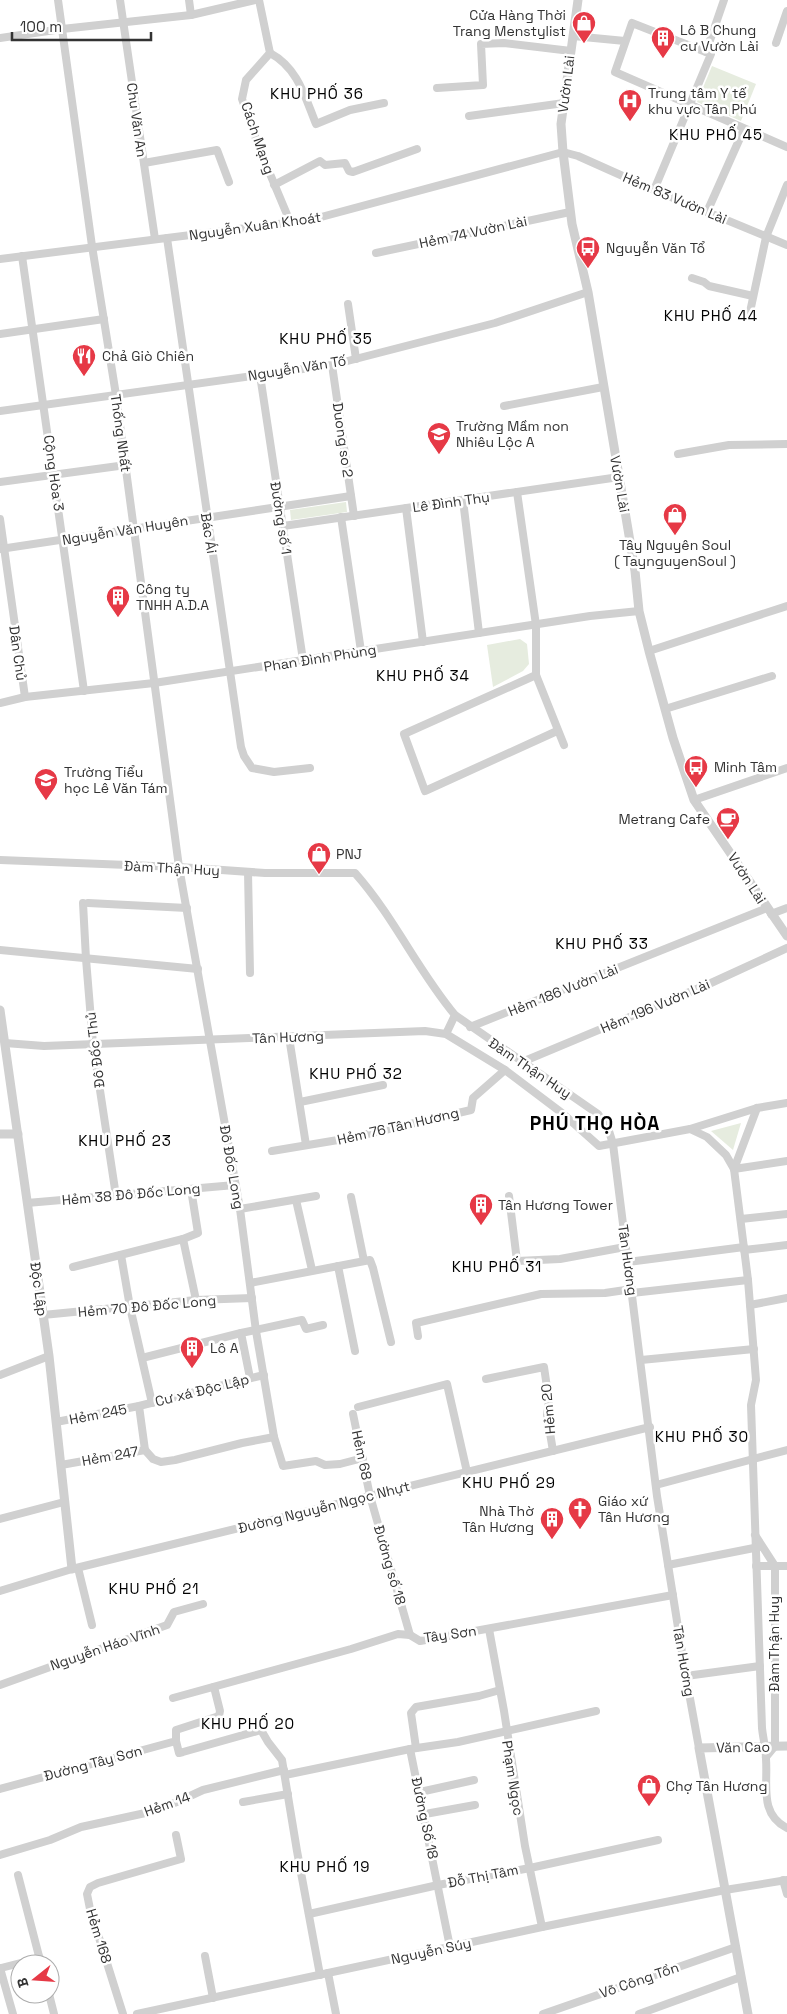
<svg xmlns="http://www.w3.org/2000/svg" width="787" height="2014" viewBox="0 0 787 2014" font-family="'Space Grotesk',sans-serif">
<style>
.green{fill:#e6ecdf}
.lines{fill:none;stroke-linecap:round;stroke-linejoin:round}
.minor{stroke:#d0d0d0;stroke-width:8}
.tertiary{stroke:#d0d0d0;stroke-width:9}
.labels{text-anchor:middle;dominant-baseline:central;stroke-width:5;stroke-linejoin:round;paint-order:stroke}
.poi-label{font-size:14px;fill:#333;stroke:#fff;text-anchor:start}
.street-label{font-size:14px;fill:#333;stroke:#fff}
.neighbourhood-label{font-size:15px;letter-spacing:1px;fill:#000;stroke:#fff}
.district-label{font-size:19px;font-weight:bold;letter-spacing:1px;fill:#000;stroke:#fff}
</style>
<rect width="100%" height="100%" fill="#fff"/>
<g class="green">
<polygon points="712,66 756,84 741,121 697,102"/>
<polygon points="346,502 347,512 291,520 290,510"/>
<polygon points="520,639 527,644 529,664 523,671 493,687 487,645"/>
<polygon points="741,1123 733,1150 711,1131"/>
</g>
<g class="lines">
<g class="minor">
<polyline points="58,0 92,246 116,395 179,867 240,1209 256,1331 274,1437 283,1466 316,1461 325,1465 340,1464 363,1458"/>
<polyline points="120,0 155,239"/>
<polyline points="189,0 191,15"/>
<polyline points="259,0 270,53 246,80 242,99 260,150 291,224"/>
<polyline points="573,36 625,41"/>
<polyline points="0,38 62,29 191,15 255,0"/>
<polyline points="776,43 787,11"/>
<polyline points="706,52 724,0"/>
<path d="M270,53C298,68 305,97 316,124L350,110L384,103"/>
<polyline points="437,88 483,85 481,44 504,43 571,51"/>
<polyline points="469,116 564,103"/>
<polyline points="144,163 217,150 229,182"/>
<polyline points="274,185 320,161 325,165 345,163 349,171 353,172 417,149"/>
<polyline points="654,190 711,54 632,23 615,72 787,147"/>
<polyline points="707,212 744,129"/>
<polyline points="167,238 241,747 244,756 252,768 274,772 310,768"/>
<polyline points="376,253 570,212"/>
<polyline points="22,256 84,691"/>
<polyline points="0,259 310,220 563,152 578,156 654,190 787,245"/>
<polyline points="692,278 704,282 709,286 753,296"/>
<polyline points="348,304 356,359"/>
<polyline points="750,312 766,237 787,185"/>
<polyline points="0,334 104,319"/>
<polyline points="332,365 354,516"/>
<polyline points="260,375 303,660"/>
<polyline points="504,406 603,387"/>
<polyline points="0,411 332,365 495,323 588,292"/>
<polyline points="678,454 729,445 787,444"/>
<polyline points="0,482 126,465"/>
<polyline points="517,492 536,625 536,675 564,745"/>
<polyline points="463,500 479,633"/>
<polyline points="406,508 423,642"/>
<polyline points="341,517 361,651"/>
<polyline points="0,519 25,697"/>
<polyline points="283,526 619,477"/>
<polyline points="0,549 351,496"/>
<polyline points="649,651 787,606"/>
<polyline points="536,675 404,734 425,791 557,731"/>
<polyline points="0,703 25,697 154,683 590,616 639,611"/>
<polyline points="665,709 772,676"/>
<polyline points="694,800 787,768"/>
<path d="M0,860L179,867L265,873H355C394,917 418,971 455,1015L598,1114L609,1131L613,1144L657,1496L685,1671L699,1748"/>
<polyline points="248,872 250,973"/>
<polyline points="83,903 86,959 93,1044 116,1196"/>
<polyline points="88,903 187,908"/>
<polyline points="771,914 787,908"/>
<polyline points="0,950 198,969"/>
<polyline points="470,1027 767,908"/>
<polyline points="446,1034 455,1015"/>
<polyline points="289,1037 306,1145"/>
<path d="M5,1043L44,1046L425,1031L446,1034L505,1070L562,1113L599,1146L690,1129L707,1137L726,1155L734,1169L748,1280L756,1380L751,1405L762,1728C763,1738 766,1749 766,1759C768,1785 759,1814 787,1828"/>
<polyline points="522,1062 711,983 787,948"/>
<polyline points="300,1102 383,1085"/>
<polyline points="757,1108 734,1169 787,1161"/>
<polyline points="690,1129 757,1108 787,1103"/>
<polyline points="272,1151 350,1138 471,1110 473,1098 505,1070"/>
<polyline points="509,1196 517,1261 560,1259 625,1247"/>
<polyline points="351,1197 364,1261"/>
<polyline points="296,1200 312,1270"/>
<polyline points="27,1203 235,1185"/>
<polyline points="240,1209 316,1196"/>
<polyline points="741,1219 787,1214"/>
<polyline points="183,1239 196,1300"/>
<polyline points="744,1250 787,1245"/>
<polyline points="121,1255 130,1307 152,1403"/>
<polyline points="628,1262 744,1247"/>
<polyline points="338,1266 355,1351"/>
<polyline points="73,1267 183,1239 198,1233 191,1189"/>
<polyline points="250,1283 370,1260 373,1268 391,1342"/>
<polyline points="632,1293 748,1280"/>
<polyline points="750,1305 787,1298"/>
<polyline points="43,1315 196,1300 252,1298"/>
<polyline points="418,1336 416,1323 541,1294 605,1293 632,1289"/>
<polyline points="142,1358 241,1333"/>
<polyline points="641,1360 754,1349"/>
<polyline points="0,1375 49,1356"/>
<polyline points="250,1378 241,1333 302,1320 306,1329 323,1325"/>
<polyline points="486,1379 544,1367 549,1401 547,1415 553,1451"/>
<polyline points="358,1407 447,1384 467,1472"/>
<polyline points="353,1414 370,1496 410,1635"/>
<polyline points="56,1422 139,1406 264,1375"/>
<polyline points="145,1450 153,1459 161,1462 175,1460 242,1443 274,1437"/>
<polyline points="61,1465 145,1450 139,1406"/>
<polyline points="656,1485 787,1450"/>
<polyline points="0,1519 64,1502"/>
<polyline points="755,1535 775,1566 775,1746 766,1757"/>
<polyline points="668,1565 759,1547"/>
<polyline points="756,1566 787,1566"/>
<polyline points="78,1568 92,1625"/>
<polyline points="0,1591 72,1569 650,1427"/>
<polyline points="489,1629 504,1711 525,1846 542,1927"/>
<polyline points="686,1676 760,1666"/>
<polyline points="0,1685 167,1625 174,1612 203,1604"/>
<polyline points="173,1698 351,1649 398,1634 410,1635 420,1641 673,1595"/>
<polyline points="176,1741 179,1753 183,1752 261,1730 268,1742 282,1760 297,1851 320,1975"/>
<polyline points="416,1748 411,1713 416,1707 479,1696 500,1690"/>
<polyline points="410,1749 450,1947"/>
<polyline points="285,1775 410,1749 458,1742 596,1711"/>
<polyline points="0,1789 176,1741 176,1730 219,1716 220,1711 214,1687"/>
<polyline points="420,1792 474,1780"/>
<polyline points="243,1802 288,1794"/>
<polyline points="425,1814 475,1805"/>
<polyline points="0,1855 50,1840 81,1827 150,1812 177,1802 203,1790 284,1770"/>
<polyline points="18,1875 41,1964"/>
<polyline points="783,1880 787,1894"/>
<polyline points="309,1914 438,1885 530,1868 658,1840"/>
<polyline points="205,1956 213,1998"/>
<polyline points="0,1968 13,2014"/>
<polyline points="1,1968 40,1958"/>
<polyline points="328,1973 336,2014"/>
<polyline points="49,1994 54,2014"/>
<polyline points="123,2014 90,1909 87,1894 90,1887 98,1883 181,1859 176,1835"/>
<polyline points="137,2014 542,1927 725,1890 787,1880"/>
<polyline points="543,2014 736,1947"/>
<polyline points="639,2014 741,1977"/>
</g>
<g class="tertiary">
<polyline points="578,0 561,124 563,152 572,224 588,292 635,571 639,611 649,651 673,738 694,800 787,936"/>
<polyline points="0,1010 49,1356 72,1569"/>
<polyline points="0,1134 18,1134"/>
<polyline points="748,2014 699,1748 787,1746"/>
</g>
</g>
<defs>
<g id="shop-pin" transform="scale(1.25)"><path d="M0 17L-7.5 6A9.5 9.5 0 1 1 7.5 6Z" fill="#e63946" stroke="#fff"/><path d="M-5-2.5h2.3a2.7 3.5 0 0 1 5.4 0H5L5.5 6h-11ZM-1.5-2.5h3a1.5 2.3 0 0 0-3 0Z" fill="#fff"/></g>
<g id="building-pin" transform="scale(1.25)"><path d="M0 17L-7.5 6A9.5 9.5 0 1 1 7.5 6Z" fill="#e63946" stroke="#fff"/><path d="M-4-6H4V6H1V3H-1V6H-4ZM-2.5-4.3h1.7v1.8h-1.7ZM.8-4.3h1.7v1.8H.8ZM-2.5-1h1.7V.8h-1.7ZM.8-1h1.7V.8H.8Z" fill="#fff"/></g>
<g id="hospital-pin" transform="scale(1.25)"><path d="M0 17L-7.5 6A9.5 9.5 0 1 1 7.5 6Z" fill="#e63946" stroke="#fff"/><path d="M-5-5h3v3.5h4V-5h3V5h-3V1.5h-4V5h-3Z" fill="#fff"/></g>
<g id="bus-pin" transform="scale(1.25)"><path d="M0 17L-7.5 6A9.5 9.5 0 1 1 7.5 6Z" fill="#e63946" stroke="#fff"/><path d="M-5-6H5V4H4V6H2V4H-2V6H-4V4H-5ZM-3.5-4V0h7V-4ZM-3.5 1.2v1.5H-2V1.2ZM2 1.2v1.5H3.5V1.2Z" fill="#fff"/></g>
<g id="restaurant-pin" transform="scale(1.25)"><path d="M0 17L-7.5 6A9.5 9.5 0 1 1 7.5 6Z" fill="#e63946" stroke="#fff"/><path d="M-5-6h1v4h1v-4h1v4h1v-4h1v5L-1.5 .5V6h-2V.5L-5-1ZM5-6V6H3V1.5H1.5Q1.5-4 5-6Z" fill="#fff"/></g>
<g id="school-pin" transform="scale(1.25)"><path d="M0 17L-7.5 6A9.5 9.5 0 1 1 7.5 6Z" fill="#e63946" stroke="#fff"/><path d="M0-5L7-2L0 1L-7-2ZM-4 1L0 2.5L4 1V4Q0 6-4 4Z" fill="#fff"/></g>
<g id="cafe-pin" transform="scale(1.25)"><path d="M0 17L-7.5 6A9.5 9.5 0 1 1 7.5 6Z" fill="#e63946" stroke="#fff"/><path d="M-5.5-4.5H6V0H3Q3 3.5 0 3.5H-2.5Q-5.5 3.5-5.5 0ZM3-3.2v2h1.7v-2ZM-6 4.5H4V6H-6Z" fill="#fff"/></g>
<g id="church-pin" transform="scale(1.25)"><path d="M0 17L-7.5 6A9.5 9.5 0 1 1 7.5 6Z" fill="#e63946" stroke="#fff"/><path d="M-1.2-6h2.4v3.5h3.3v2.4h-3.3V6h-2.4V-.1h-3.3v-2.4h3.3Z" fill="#fff"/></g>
</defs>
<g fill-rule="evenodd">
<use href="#shop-pin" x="584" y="23"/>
<use href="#building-pin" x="663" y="38"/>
<use href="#hospital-pin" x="630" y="101"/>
<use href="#bus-pin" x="588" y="248"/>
<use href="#restaurant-pin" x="84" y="356"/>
<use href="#school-pin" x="439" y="434"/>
<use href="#shop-pin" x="675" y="515"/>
<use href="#building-pin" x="118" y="597"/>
<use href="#bus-pin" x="696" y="767"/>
<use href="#school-pin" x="46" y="780"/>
<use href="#cafe-pin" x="728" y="819"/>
<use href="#shop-pin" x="319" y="854"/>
<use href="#building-pin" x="481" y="1205"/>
<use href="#building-pin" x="192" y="1348"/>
<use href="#church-pin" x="580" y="1509"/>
<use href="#building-pin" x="552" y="1519"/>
<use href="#shop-pin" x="649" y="1786"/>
</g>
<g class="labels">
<g class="poi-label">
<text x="566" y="15" text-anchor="end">Cửa Hàng Thời<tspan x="566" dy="16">Trang Menstylist</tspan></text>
<text x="680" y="30">Lô B Chung<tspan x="680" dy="16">cư Vườn Lài</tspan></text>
<text x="648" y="93">Trung tâm Y tế<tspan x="648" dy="16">khu vực Tân Phú</tspan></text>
<text x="606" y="248">Nguyễn Văn Tổ</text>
<text x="102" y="356">Chả Giò Chiên</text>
<text x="456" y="426">Trường Mầm non<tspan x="456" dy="16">Nhiêu Lộc A</tspan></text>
<text x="675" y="545" text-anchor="middle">Tây Nguyên Soul<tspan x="675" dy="16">( TaynguyenSoul )</tspan></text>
<text x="136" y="589">Công ty<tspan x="136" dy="16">TNHH A.D.A</tspan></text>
<text x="714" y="767">Minh Tâm</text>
<text x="64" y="772">Trường Tiểu<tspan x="64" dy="16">học Lê Văn Tám</tspan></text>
<text x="710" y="819" text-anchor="end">Metrang Cafe</text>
<text x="336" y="854">PNJ</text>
<text x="498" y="1205">Tân Hương Tower</text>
<text x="210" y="1348">Lô A</text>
<text x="598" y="1501">Giáo xứ<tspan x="598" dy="16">Tân Hương</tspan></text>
<text x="534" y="1511" text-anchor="end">Nhà Thờ<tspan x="534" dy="16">Tân Hương</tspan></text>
<text x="666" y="1786">Chợ Tân Hương</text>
</g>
<g class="street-label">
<text transform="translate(566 84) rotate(-83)">Vườn Lài</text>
<text transform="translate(137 120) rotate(82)">Chu Văn An</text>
<text transform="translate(258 138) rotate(71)">Cách Mạng</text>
<text transform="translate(675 198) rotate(23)">Hẻm 83 Vườn Lài</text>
<text transform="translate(255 226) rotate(-8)">Nguyễn Xuân Khoát</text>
<text transform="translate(473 232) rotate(-12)">Hẻm 74 Vườn Lài</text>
<text transform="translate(297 368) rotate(-9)">Nguyễn Văn Tố</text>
<text transform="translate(121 433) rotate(82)">Thống Nhất</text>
<text transform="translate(343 440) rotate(82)">Duong so 2</text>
<text transform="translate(54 473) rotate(82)">Cộng Hòa 3</text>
<text transform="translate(620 484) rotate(80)">Vườn Lài</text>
<text transform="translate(451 502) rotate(-8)">Lê Đình Thụ</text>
<text transform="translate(281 518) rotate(81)">Đường số 1</text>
<text transform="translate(125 530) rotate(-9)">Nguyễn Văn Huyên</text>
<text transform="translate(209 533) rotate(81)">Bác Ái</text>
<text transform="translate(18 653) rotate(82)">Dân Chủ</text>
<text transform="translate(320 658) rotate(-9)">Phan Đình Phùng</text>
<text transform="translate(172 868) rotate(3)">Đàm Thận Huy</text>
<text transform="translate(747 878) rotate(57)">Vườn Lài</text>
<text transform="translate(563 990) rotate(-22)">Hẻm 186 Vườn Lài</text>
<text transform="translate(655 1006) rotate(-23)">Hẻm 196 Vườn Lài</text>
<text transform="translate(288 1037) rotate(-2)">Tân Hương</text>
<text transform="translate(95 1050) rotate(-97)">Đô Đốc Thủ</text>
<text transform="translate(530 1068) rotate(34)">Đàm Thận Huy</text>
<text transform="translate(398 1126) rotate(-13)">Hẻm 76 Tân Hương</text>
<text transform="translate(232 1167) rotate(80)">Đô Đốc Long</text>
<text transform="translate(131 1194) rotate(-5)">Hẻm 38 Đô Đốc Long</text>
<text transform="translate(628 1260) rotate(82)">Tân Hương</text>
<text transform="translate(39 1289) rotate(82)">Độc Lập</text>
<text transform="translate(147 1306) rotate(-5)">Hẻm 70 Đô Đốc Long</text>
<text transform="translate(202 1390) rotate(-14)">Cư xá Độc Lập</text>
<text transform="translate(548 1409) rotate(-95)">Hẻm 20</text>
<text transform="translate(98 1414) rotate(-11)">Hẻm 245</text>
<text transform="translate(362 1455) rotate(78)">Hẻm 68</text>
<text transform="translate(110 1456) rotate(-10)">Hẻm 247</text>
<text transform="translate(324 1507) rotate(-14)">Đường Nguyễn Ngọc Nhựt</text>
<text transform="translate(390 1565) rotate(74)">Đường số 18</text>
<text transform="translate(450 1634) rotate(-8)">Tây Sơn</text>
<text transform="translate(774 1644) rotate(-90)">Đàm Thận Huy</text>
<text transform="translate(105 1647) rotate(-19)">Nguyễn Háo Vĩnh</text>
<text transform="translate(684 1661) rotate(80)">Tân Hương</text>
<text transform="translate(743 1747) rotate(-1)">Văn Cao</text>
<text transform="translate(93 1763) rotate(-15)">Đường Tây Sơn</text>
<text transform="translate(513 1778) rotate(81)">Phạm Ngọc</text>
<text transform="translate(167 1804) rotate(-20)">Hẻm 14</text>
<text transform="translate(425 1818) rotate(78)">Đường Số 18</text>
<text transform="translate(483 1876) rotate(-11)">Đỗ Thị Tâm</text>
<text transform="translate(99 1936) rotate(73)">Hẻm 168</text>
<text transform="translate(431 1951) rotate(-12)">Nguyễn Súy</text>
<text transform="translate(639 1980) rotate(-19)">Võ Công Tồn</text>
</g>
<g class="neighbourhood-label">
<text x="317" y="93">KHU PHỐ 36</text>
<text x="716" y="134">KHU PHỐ 45</text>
<text x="711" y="315">KHU PHỐ 44</text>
<text x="326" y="338">KHU PHỐ 35</text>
<text x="423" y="675">KHU PHỐ 34</text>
<text x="602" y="943">KHU PHỐ 33</text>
<text x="356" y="1073">KHU PHỐ 32</text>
<text x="125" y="1140">KHU PHỐ 23</text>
<text x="497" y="1266">KHU PHỐ 31</text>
<text x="702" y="1436">KHU PHỐ 30</text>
<text x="509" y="1482">KHU PHỐ 29</text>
<text x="154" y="1588">KHU PHỐ 21</text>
<text x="248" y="1723">KHU PHỐ 20</text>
<text x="325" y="1866">KHU PHỐ 19</text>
</g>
<g class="district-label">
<text x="595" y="1123">PHÚ THỌ HÒA</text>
</g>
</g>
<g transform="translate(35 1979) rotate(253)"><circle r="24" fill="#ffffff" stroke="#adadad"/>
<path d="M0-4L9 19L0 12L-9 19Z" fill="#e63946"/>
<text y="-8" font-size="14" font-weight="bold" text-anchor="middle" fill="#333333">B</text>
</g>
<path d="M12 32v8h139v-8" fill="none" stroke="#333333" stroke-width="2.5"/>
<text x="20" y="32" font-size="15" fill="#333333" stroke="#ffffff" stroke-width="4" paint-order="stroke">100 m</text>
</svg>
